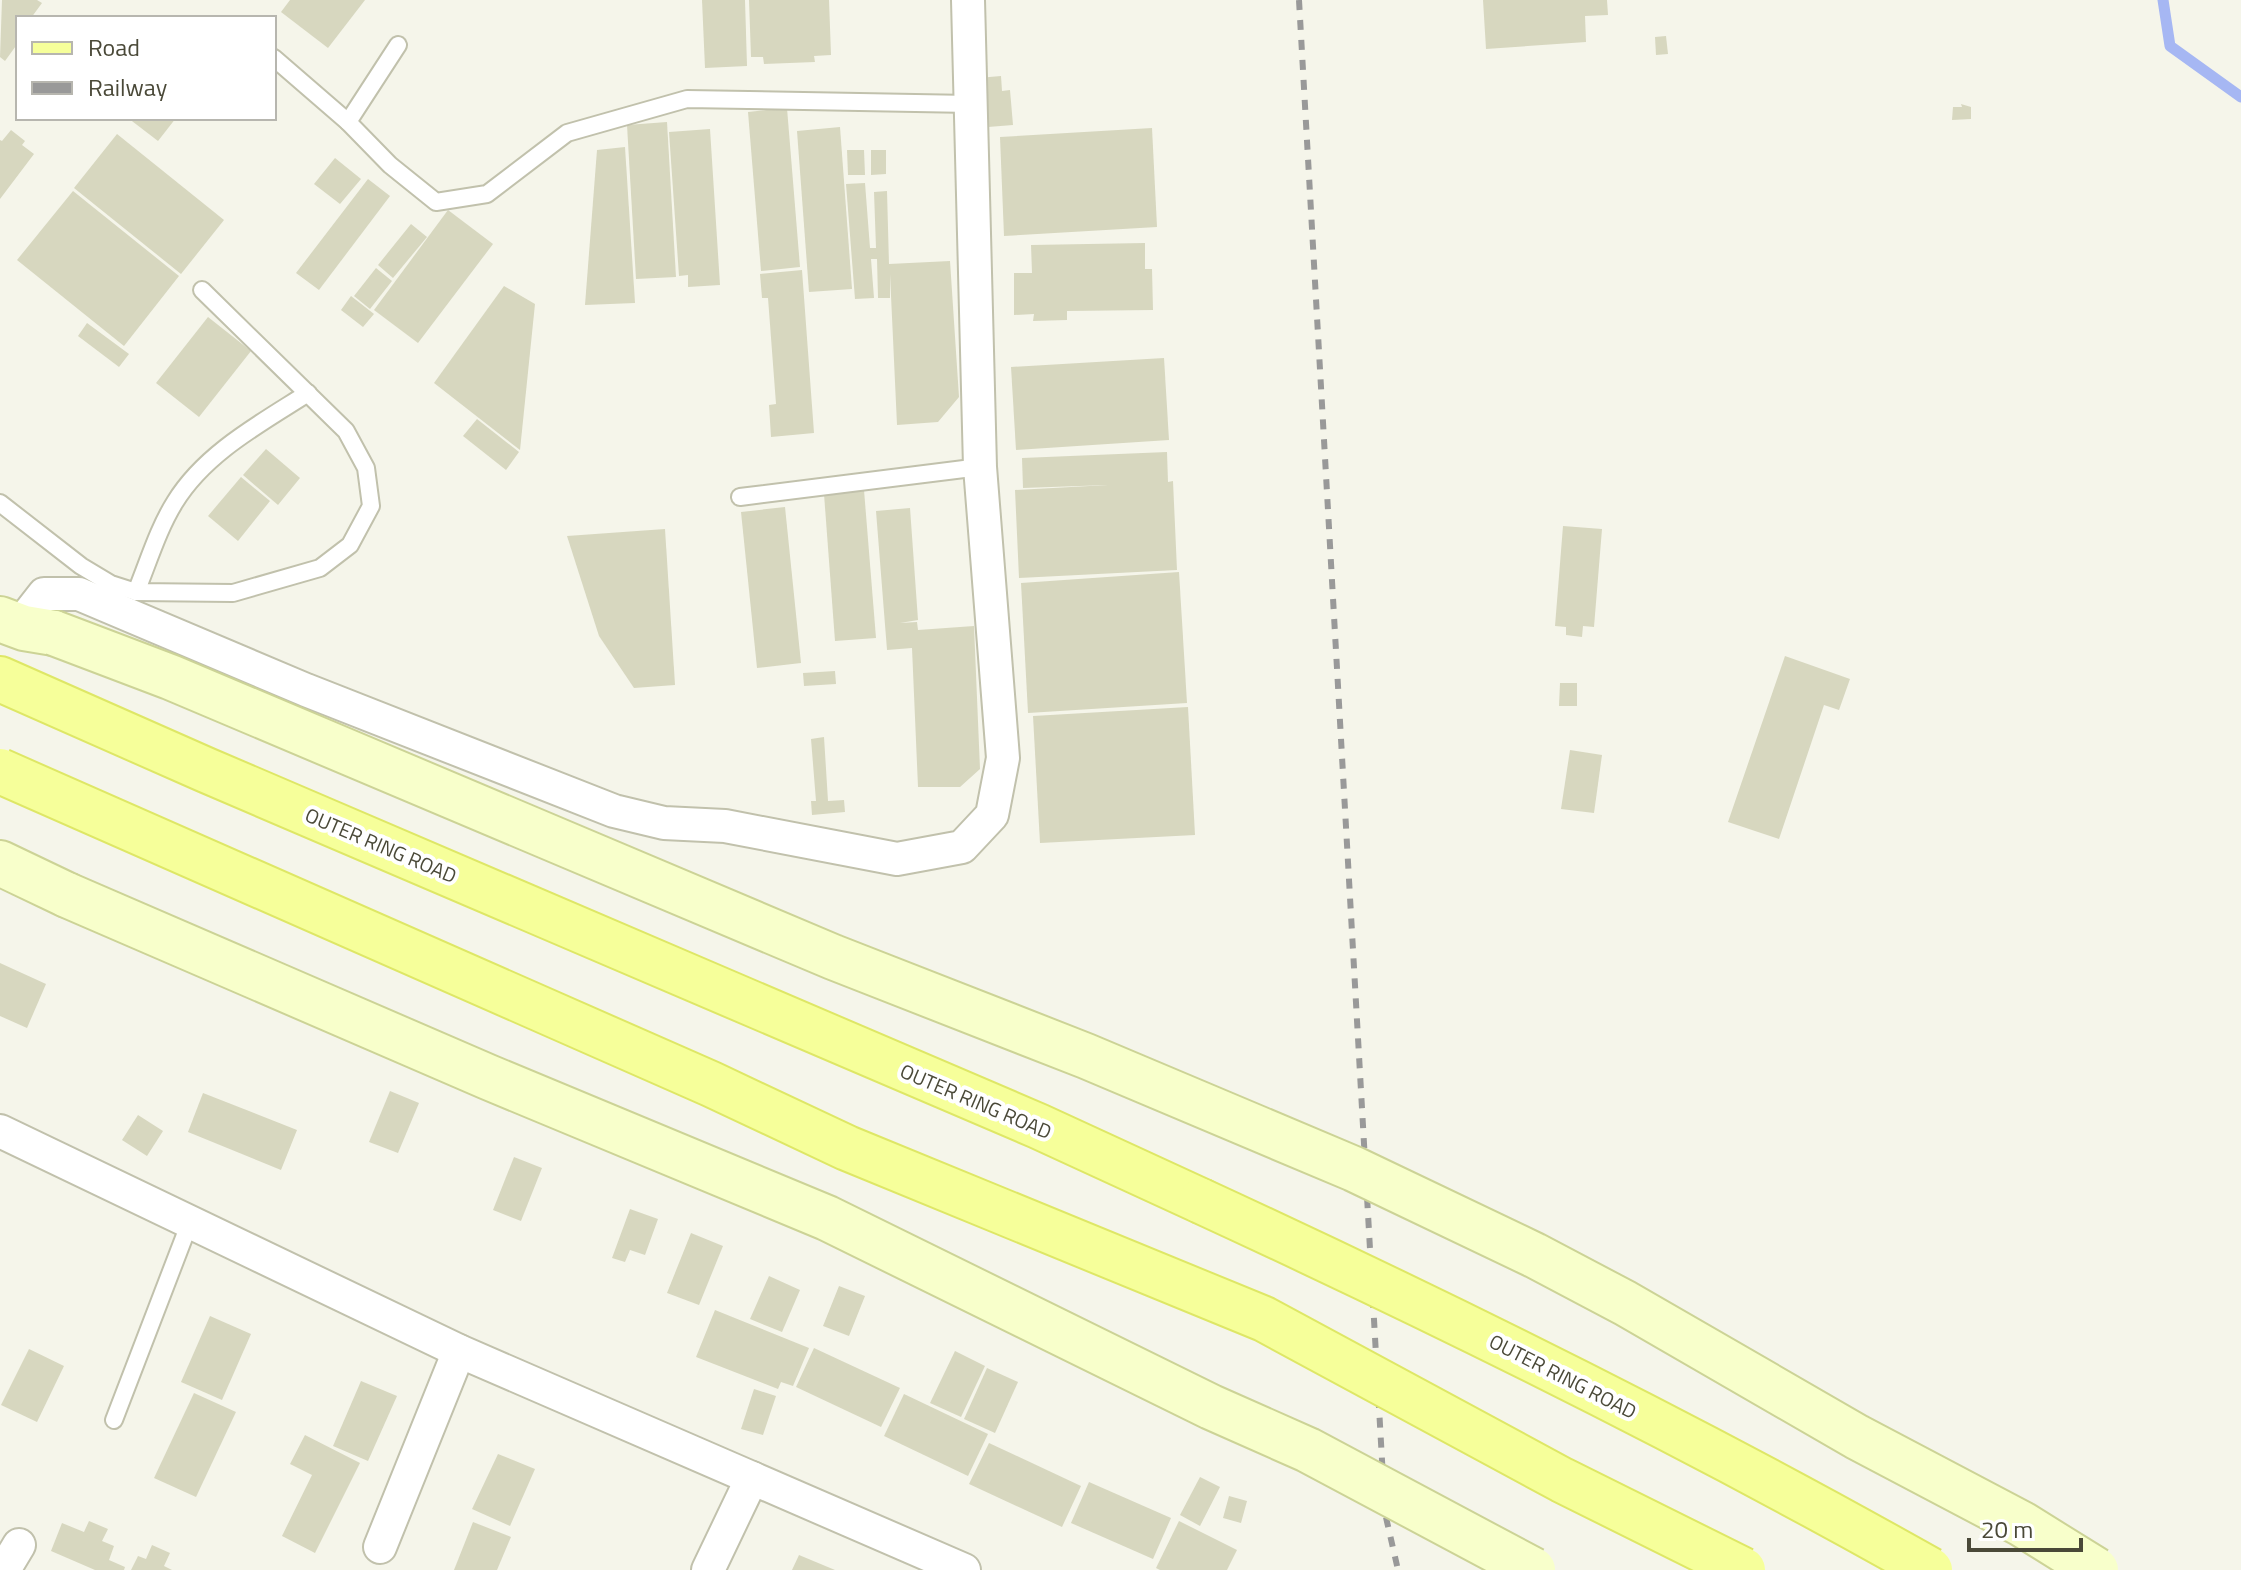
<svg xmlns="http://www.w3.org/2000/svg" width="2241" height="1570" viewBox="0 0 2241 1570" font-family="'Titillium Web',sans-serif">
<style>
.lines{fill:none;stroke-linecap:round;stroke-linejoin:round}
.stream{stroke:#a6b7f3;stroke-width:11}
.building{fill:#d7d7bf}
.service-casing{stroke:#c1c1ac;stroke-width:20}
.minor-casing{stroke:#c1c1ac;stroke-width:36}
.secondary-casing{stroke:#ccd396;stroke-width:48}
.primary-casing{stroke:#dee766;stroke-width:48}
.service{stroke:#fff;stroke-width:16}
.minor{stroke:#fff;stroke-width:32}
.secondary{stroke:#f8ffcb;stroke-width:44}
.primary{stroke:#f6ff9a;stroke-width:44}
.rail{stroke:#999;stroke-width:6;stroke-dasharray:10 10;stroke-linecap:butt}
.secondary-bridge-casing{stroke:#ccd396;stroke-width:48;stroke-linecap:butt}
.primary-bridge-casing{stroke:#dee766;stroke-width:48;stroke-linecap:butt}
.secondary-bridge{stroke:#f8ffcb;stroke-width:44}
.primary-bridge{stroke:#f6ff9a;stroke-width:44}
.labels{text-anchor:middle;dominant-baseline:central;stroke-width:8;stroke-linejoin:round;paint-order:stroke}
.street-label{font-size:20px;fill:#4a4938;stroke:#fff}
</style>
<rect width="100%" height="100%" fill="#f5f5ea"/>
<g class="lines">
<polyline class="stream" points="2163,0 2170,46 2241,97"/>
</g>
<g class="building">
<polygon points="2,0 37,0 42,3 31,18 18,18 18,43 5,61 0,57"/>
<polygon points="290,0 365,0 328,48 281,12"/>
<polygon points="702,0 745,0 747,66 705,68"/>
<polygon points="749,0 829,0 831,55 814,56 815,62 764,64 763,57 751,57"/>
<polygon points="1483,0 1607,0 1608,15 1585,16 1586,42 1486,49"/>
<polygon points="1666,36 1668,54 1656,55 1655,37"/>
<polygon points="1001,76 1002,91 1010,90 1013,125 988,127 986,90 978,78"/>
<polygon points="1961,104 1971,107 1971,119 1952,120 1953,107 1962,107"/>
<polygon points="787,108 800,267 761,271 748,112"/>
<polygon points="128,118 176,118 158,141"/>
<polygon points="667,122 676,277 636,279 627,125"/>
<polygon points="840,127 852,289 809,292 797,131"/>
<polygon points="1152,128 1157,227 1004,236 1000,137"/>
<polygon points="710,129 720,285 688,287 688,275 679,276 669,132"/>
<polygon points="11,130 25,141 22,145 34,154 0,199 0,140 2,141"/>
<polygon points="117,134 224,220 181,274 74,188"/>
<polygon points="625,147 635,303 585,305 597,150"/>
<polygon points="847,150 864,150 865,175 848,175"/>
<polygon points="871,150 886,150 886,174 871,175"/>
<polygon points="335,158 361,179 340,204 314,184"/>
<polygon points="368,179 390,196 319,290 296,273"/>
<polygon points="865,183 870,248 876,248 874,192 887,191 889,264 950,261 959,397 938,422 897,425 890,274 890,298 878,298 877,259 871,259 874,298 855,299 846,184"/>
<polygon points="73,191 179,276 124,346 17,260"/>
<polygon points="448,210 493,244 418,343 374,310"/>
<polygon points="411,224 427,237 393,278 378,265"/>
<polygon points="1145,243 1145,269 1152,269 1153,310 1067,311 1067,320 1033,321 1034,314 1014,315 1014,273 1032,273 1031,245"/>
<polygon points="376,268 392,281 370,309 354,296"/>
<polygon points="802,270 814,433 771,437 769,405 776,404 768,298 762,298 760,274"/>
<polygon points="504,286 535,304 520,450 434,383"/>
<polygon points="351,296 374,314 363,327 341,310"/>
<polygon points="208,317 251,351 199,417 156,383"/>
<polygon points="87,323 129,354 119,367 78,336"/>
<polygon points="1164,358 1169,440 1016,450 1011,367"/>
<polygon points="477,419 519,452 506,470 463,436"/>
<polygon points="266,449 300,478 278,505 243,475"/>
<polygon points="1167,452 1168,482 1173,481 1177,570 1019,578 1015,490 1108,485 1023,488 1022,458"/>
<polygon points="241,477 270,501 238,541 208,516"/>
<polygon points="864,490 876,638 835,641 824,494"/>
<polygon points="785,507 801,663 757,668 741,512"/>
<polygon points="910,508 918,620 900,623 917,622 918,630 974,626 980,769 960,787 918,787 912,648 887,650 876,511"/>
<polygon points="1563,526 1602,529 1594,627 1583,626 1582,637 1566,635 1566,627 1555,626"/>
<polygon points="665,529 675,685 634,688 599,636 567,536"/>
<polygon points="1179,572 1187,703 1028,713 1021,583"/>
<polygon points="1785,656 1850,679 1839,710 1824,705 1779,839 1728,822"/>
<polygon points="835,671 836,684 804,686 803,673"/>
<polygon points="1560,683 1577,683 1577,706 1559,706"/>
<polygon points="1188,707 1195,835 1040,843 1033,716"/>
<polygon points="824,737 828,801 844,800 845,812 812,815 811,801 816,801 811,739"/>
<polygon points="1570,750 1602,755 1594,813 1561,809"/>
<polygon points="0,963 46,984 27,1028 0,1016"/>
<polygon points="390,1091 419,1103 398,1153 369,1142"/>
<polygon points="203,1093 297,1130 281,1170 188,1132"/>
<polygon points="138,1115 163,1131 147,1156 122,1140"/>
<polygon points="514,1157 542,1168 521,1221 493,1210"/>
<polygon points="630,1209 658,1219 645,1255 630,1250 625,1262 612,1258"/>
<polygon points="691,1233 723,1246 699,1305 667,1293"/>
<polygon points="769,1276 800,1290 782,1332 750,1319"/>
<polygon points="839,1286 865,1296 849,1336 823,1326"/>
<polygon points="715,1310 809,1348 793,1386 781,1382 778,1389 696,1357"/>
<polygon points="210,1316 251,1334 222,1400 181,1382"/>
<polygon points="814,1348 900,1388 881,1427 796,1387"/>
<polygon points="29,1349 64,1366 37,1422 1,1405"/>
<polygon points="955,1351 985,1366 961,1417 930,1403"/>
<polygon points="987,1368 1018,1382 995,1433 964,1419"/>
<polygon points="361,1381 397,1396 368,1461 333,1446"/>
<polygon points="754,1389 776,1396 763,1435 741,1429"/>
<polygon points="194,1393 236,1412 196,1497 154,1478"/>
<polygon points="904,1394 988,1434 968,1476 884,1436"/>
<polygon points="305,1435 360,1463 315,1553 282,1536 312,1475 290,1464"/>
<polygon points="989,1443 1081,1486 1062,1527 969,1484"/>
<polygon points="498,1454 535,1469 510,1526 472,1509"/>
<polygon points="1200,1477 1220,1487 1200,1526 1180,1515"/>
<polygon points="1089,1482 1171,1518 1153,1559 1071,1523"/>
<polygon points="1229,1496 1247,1501 1241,1523 1223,1518"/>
<polygon points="89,1521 108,1529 102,1541 114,1546 109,1560 125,1567 124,1570 95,1570 51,1551 62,1523 84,1532"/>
<polygon points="1179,1521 1237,1550 1227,1570 1160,1570 1156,1568"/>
<polygon points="473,1522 511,1537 497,1570 454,1570"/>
<polygon points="152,1545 170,1553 164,1566 172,1570 131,1570 138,1556 146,1559"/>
<polygon points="799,1555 835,1570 792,1570"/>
</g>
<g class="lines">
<g class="service-casing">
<g id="service">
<polyline points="398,45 348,122 390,165 436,202 487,194 567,133 687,99 971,104"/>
<polyline points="274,58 348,122"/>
<polyline points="740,497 980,467"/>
<polyline points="0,503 81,566 111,584 136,592 233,593 320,568 350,545 371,506 366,468 346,431 202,290"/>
<path d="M136,592C148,563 158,529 175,502C205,453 261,423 308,393"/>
<polyline points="114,1420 190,1222"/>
</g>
</g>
<g class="minor-casing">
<g id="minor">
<polyline points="24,628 26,617 44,594 79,594 306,690 614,811 664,823 725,826 897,859 962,847 992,815 1003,758 980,467 968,0"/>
<polyline points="0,1131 459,1351 964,1570"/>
<polyline points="380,1547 459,1351"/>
<polyline points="4,1570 19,1545"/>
<polyline points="708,1570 752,1478"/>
</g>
</g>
<g class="secondary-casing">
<g id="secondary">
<polyline points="0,619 24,628 54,633"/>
<polyline points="0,863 67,895"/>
</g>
</g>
<g class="primary-casing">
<polyline id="primary" points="0,679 206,770 1038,1126 1201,1201"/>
</g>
<use href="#service" class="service"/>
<use href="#minor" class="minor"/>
<use href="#secondary" class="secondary"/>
<use href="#primary" class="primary"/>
<polyline class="rail" points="1299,0 1385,1513 1398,1570"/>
<g class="secondary-bridge-casing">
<g id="secondary-bridge">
<polyline points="54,633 170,677 833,957 1086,1056 1354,1169 1534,1255 1625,1303 1857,1437 2022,1524 2096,1570"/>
<polyline points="67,895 488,1077 827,1218 1211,1407 1308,1450 1533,1570"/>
</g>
</g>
<g class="primary-bridge-casing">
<g id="primary-bridge">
<polyline points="0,771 711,1084 847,1148 1264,1319 1562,1480 1743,1570"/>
<path d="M1201,1201C1448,1315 1693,1436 1930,1570"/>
</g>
</g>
<use href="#secondary-bridge" class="secondary-bridge"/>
<use href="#primary-bridge" class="primary-bridge"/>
</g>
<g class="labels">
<g class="street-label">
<text transform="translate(381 845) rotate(23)">OUTER RING ROAD</text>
<text transform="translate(976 1101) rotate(23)">OUTER RING ROAD</text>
<text transform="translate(1563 1376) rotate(27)">OUTER RING ROAD</text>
</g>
</g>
<rect x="16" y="16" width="260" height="104" fill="#ffffff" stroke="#b7b6af" stroke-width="2"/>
<rect x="32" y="42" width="40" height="12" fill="#f6ff9a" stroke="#b7b6af" stroke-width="2"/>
<text x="88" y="56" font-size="24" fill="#4a4938">Road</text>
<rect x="32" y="82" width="40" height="12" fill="#999999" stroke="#b7b6af" stroke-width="2"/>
<text x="88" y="96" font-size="24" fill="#4a4938">Railway</text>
<path d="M1969 1538v12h112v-12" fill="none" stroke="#4a4938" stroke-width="4"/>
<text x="1981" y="1538" font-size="24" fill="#4a4938" stroke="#ffffff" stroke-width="6" paint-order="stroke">20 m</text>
</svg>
